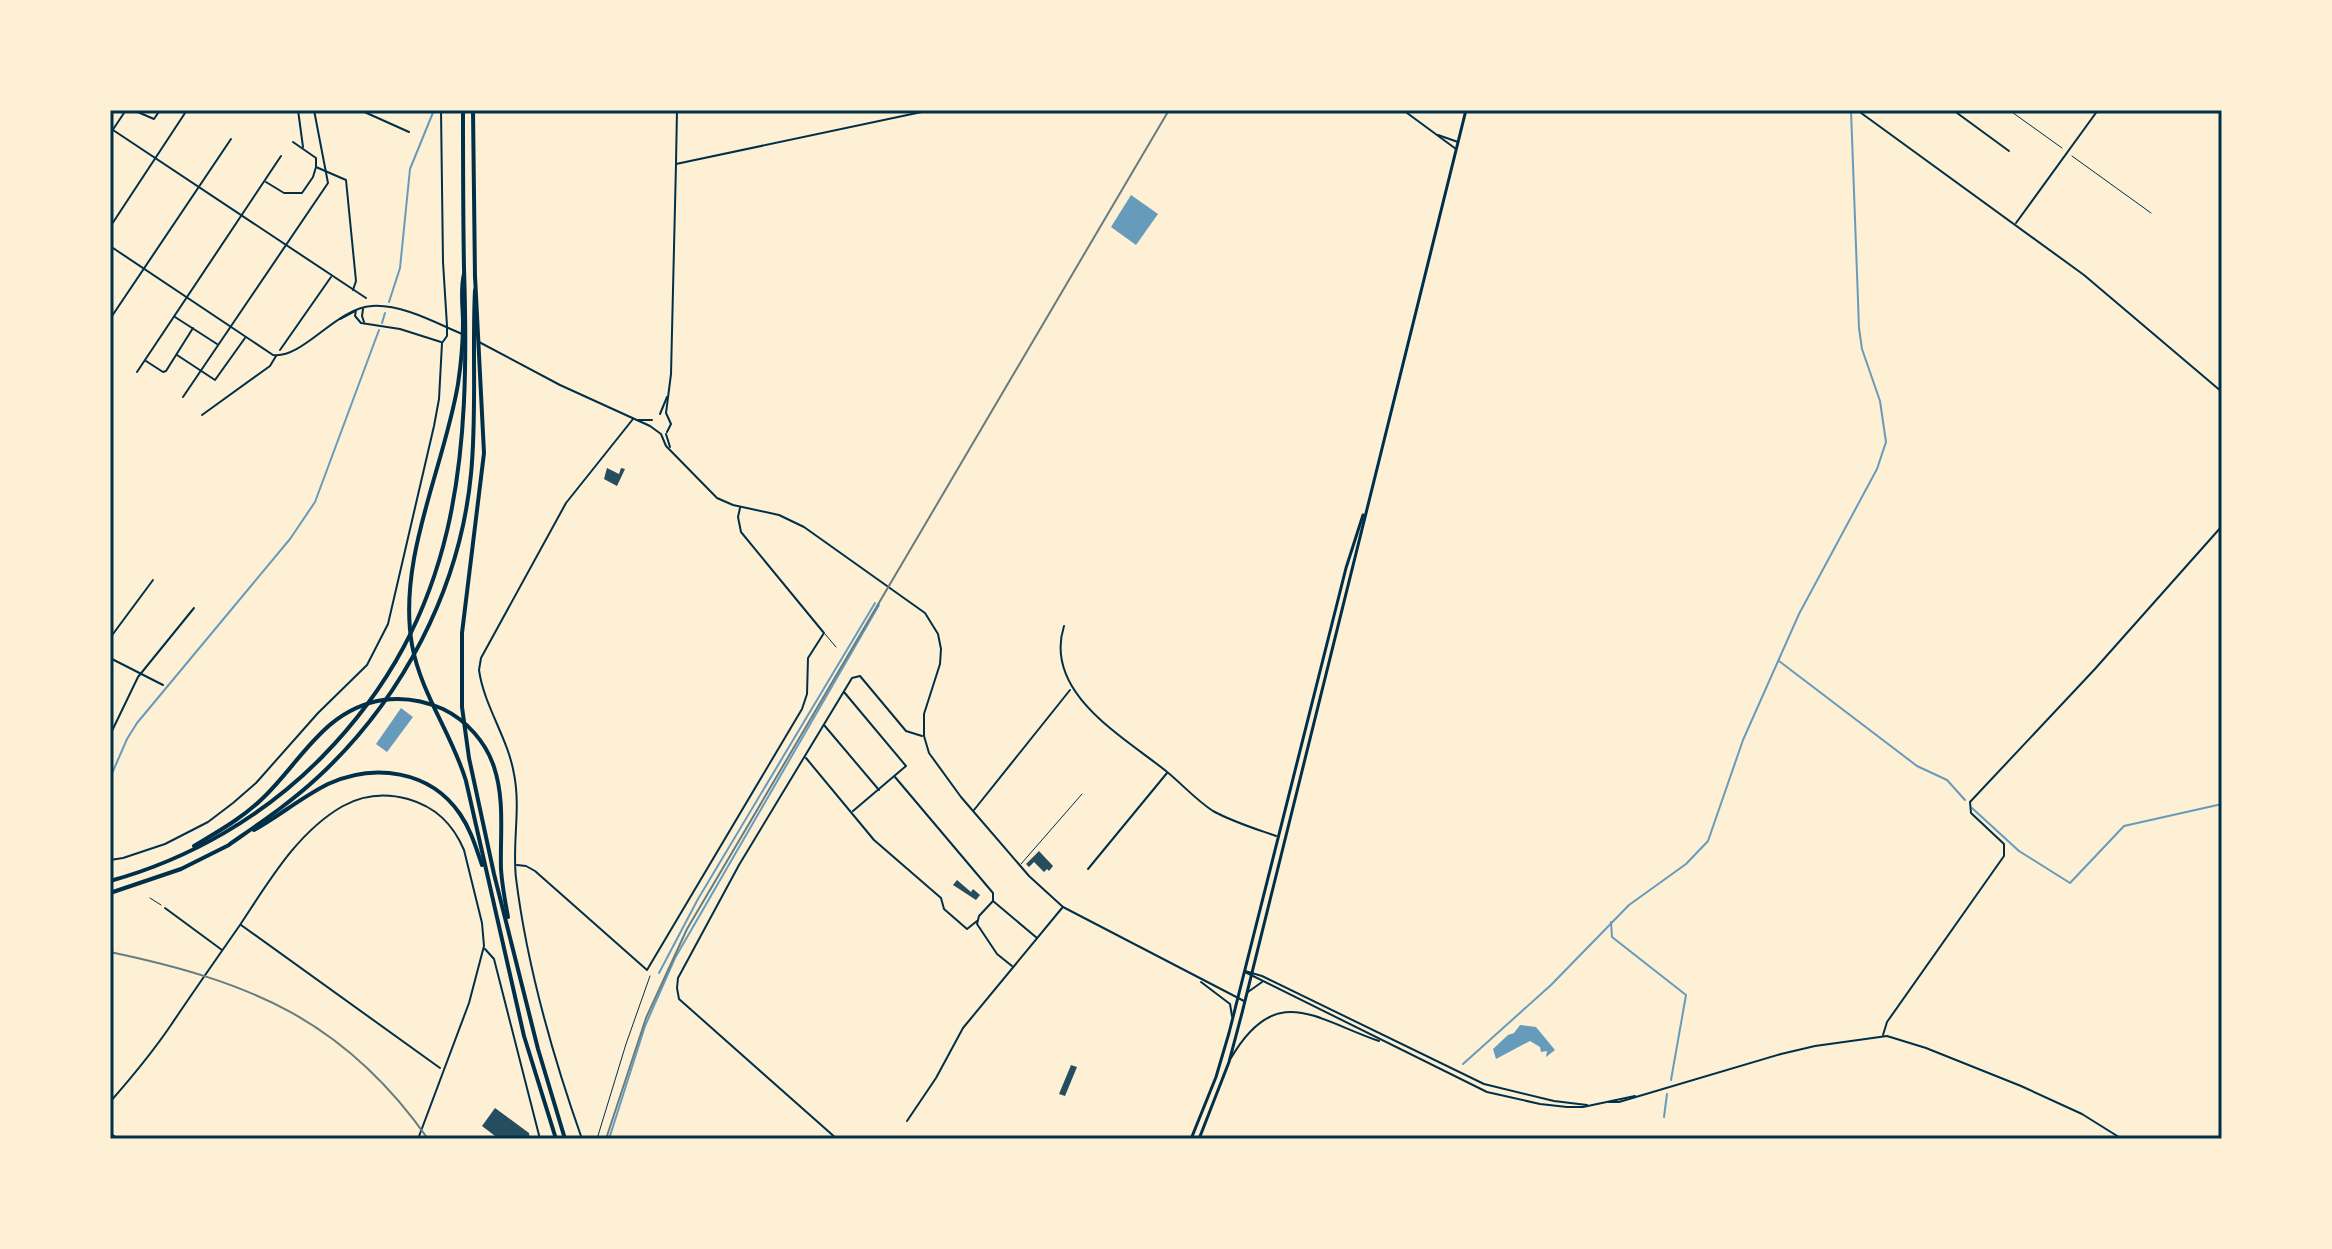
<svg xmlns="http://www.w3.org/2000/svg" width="2332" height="1249" viewBox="0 0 2332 1249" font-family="'Golos Text',sans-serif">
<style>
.water{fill:#669bbc}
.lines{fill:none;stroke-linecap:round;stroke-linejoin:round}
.stream{stroke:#669bbc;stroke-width:2}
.building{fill:#264d5e}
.path{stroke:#003049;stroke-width:1}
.service{stroke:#003049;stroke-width:1}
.minor{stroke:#003049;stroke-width:2}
.tertiary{stroke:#003049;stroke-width:2}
.primary{stroke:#003049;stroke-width:3}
.motorway{stroke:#003049;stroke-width:4}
.rail{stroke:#657d81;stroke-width:2}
.neatline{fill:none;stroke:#003049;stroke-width:3}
</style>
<rect width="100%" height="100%" fill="#fdf0d5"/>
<g class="water">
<polygon points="1131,195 1158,214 1136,245 1111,227"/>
<polygon points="401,708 413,717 387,752 376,744"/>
<polygon points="1520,1025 1536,1027 1555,1050 1546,1057 1547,1051 1541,1052 1540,1047 1530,1041 1496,1059 1493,1049 1508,1035 1514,1033"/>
</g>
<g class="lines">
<g class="stream">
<polyline points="389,302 400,268 410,169 434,110"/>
<polyline points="382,323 385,313"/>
<polyline points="1779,661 1917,766 1947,780 1965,800"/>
<polyline points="110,778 127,739 137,723 290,539 315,502 379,330"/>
<polyline points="1972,808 2019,851 2070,883 2124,826 2222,804"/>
<polyline points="1611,922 1612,937 1686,995 1671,1080"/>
<polyline points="659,973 698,899 875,603"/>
<polyline points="1463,1064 1551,985 1629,905 1686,864 1708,841 1743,740 1799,614 1877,469 1886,442 1880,401 1862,349 1859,328 1851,110"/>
<polyline points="1664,1117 1667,1094"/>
<polyline points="609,1139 645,1026 675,958 879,605"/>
</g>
</g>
<g class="building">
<polygon points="607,468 619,474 621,468 625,469 617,486 604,479"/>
<polygon points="1039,851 1053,866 1049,871 1047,869 1044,872 1034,862 1029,867 1026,864"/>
<polygon points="957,880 971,892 973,889 980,895 976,900 953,885"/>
<polygon points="1071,1065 1077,1067 1065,1096 1059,1094"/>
<polygon points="495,1108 529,1133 530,1139 499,1139 482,1126"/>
</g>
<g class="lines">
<g class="path">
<polyline points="2009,110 2062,148"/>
<polyline points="2072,156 2151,213"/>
<polyline points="150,898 161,905"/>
<polyline points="597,1139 626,1044 650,976"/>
</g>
<g class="service">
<polyline points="825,634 836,647"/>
<polyline points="1021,864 1082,794"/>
</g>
<g class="minor">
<polyline points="133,110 154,119 160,110"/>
<polyline points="298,110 303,147"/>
<polyline points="360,110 409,132"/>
<polyline points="1403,110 1456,149"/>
<polyline points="1953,110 2009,151"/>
<polyline points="110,128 366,298"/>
<polyline points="110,134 126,110"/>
<polyline points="1438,135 1458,142"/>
<polyline points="293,142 316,158 316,167 346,180 356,281 353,290"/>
<polyline points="676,163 677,110"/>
<polyline points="266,182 284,193 302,193 313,177 316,167"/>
<polyline points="2016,223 2098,110"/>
<polyline points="363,309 362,316 364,322"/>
<polyline points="356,310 355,316 361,323 400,329 441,342"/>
<polyline points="175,317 217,344"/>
<polyline points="110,319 231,139"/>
<polyline points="280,350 331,277"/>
<polyline points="177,355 215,380 245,338"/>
<polyline points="146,361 163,372 166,371 193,328"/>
<polyline points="137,372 281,156"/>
<polyline points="183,397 328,183 314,110"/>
<polyline points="202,415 270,366 276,356"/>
<path d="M1064,626C1043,692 1122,736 1166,771C1182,784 1196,800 1213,811C1233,822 1256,829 1276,836"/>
<polyline points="110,638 153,580"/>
<polyline points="110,658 163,685"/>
<polyline points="844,692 906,766 853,811"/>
<polyline points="824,725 879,790"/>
<polyline points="110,735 138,677 194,608"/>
<polyline points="806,758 874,840 941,898 944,909 967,929 977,921"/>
<polyline points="895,777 993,893 993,901 1037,938"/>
<polyline points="974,810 1070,690"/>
<polyline points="110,860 123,858 165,844 208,822 233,803 256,783 318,713 367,665 388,624 434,426 439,399 442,343 447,336 447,326 443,262 441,110"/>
<polyline points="517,865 526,866 535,871 647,970 802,709 807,694 808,658 824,633 741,532 738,517 740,508"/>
<polyline points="1088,869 1167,773"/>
<polyline points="993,901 979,916 977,924 997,954 1012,966"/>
<polyline points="165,908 222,950"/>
<polyline points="241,925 440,1068"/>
<polyline points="485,949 494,959 540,1139"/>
<polyline points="1883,1035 1887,1022 2004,856 2004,844 1971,813 1970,802 2094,670 2222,526"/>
<path d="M110,1102C132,1077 152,1053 171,1025C193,992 217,958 240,925C268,883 297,832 343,806C363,795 386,793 408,799C436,807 453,824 464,850L482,923L484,946L469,1003L418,1139"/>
<polyline points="907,1121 936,1078 963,1028 1062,908"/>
<polyline points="110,1133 118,1139"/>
<path d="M582,1139C552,1054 527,967 516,878C512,843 521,809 514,774C508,738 484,706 479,670L481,658L566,503L633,419"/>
<polyline points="837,1139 679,999 677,988 678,978 739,865 852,678 860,676 906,731 922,736"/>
</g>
<g class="tertiary">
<polyline points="1857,110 2084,275 2222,392"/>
<polyline points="110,227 187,110"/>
<path d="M110,246L273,355C303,359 336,308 372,306C402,304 436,323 462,334"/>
<polyline points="340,319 355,311"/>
<polyline points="479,342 560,385 650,426 661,434 666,446 717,498 733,505 779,515 804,527 925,613 938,634 941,649 940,664 924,714 924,736 929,753 961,797 1029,876 1063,907 1244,1001"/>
<polyline points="660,414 667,397"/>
<polyline points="638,420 652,420"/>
<polyline points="667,432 671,424 666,413 671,374 676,164 931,110"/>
<polyline points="666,434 670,447"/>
<polyline points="1245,971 1262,976 1484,1084 1554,1101 1587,1105"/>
<polyline points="1245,972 1487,1092 1540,1104 1567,1107 1583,1107 1635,1096"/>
<polyline points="1201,982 1230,1004 1232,1016"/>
<polyline points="1248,992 1262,982"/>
<path d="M1231,1058C1276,981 1315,1019 1379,1041"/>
<polyline points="1609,1102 1619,1102 1781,1054 1815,1046 1887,1036 1926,1048 2021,1086 2082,1114 2122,1139"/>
</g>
<g class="primary">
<polyline points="1191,1139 1216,1077 1229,1033 1346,568 1363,515"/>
<polyline points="1199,1139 1229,1062 1242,1013 1466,110"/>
</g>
<g class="motorway">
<polyline points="473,110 475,278"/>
<path d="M464,274C460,290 463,307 463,323C463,343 461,364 458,384C444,468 397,559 412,645C421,694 452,734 466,781L524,1036L556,1139"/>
<polyline points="475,276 484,453 462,633 462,707 469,758 494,874 538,1049 565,1139"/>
<path d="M254,830C279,816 302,797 328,784C374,763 430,770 460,814C471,830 476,848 482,865"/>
<path d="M230,844C260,823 290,803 317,778C402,700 460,589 471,474C477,413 472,352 475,290"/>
<path d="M194,846C219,831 244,817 264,797C302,760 325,709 383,700C403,697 425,701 443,709C466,720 486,742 494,767C505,800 500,835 501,869C502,885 505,901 508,917"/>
<path d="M110,881C190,859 264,816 322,757C461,615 470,455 464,268C463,215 463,162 463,110"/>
<polyline points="110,893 181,869 229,845"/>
</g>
<g class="rail">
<path d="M110,952C248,981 344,1019 428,1139"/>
<polyline points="606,1139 646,1018 687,929 1169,110"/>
</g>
</g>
<rect width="2332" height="1249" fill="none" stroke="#fdf0d5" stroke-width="224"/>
<rect x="112" y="112" width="2108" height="1025" class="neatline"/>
</svg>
